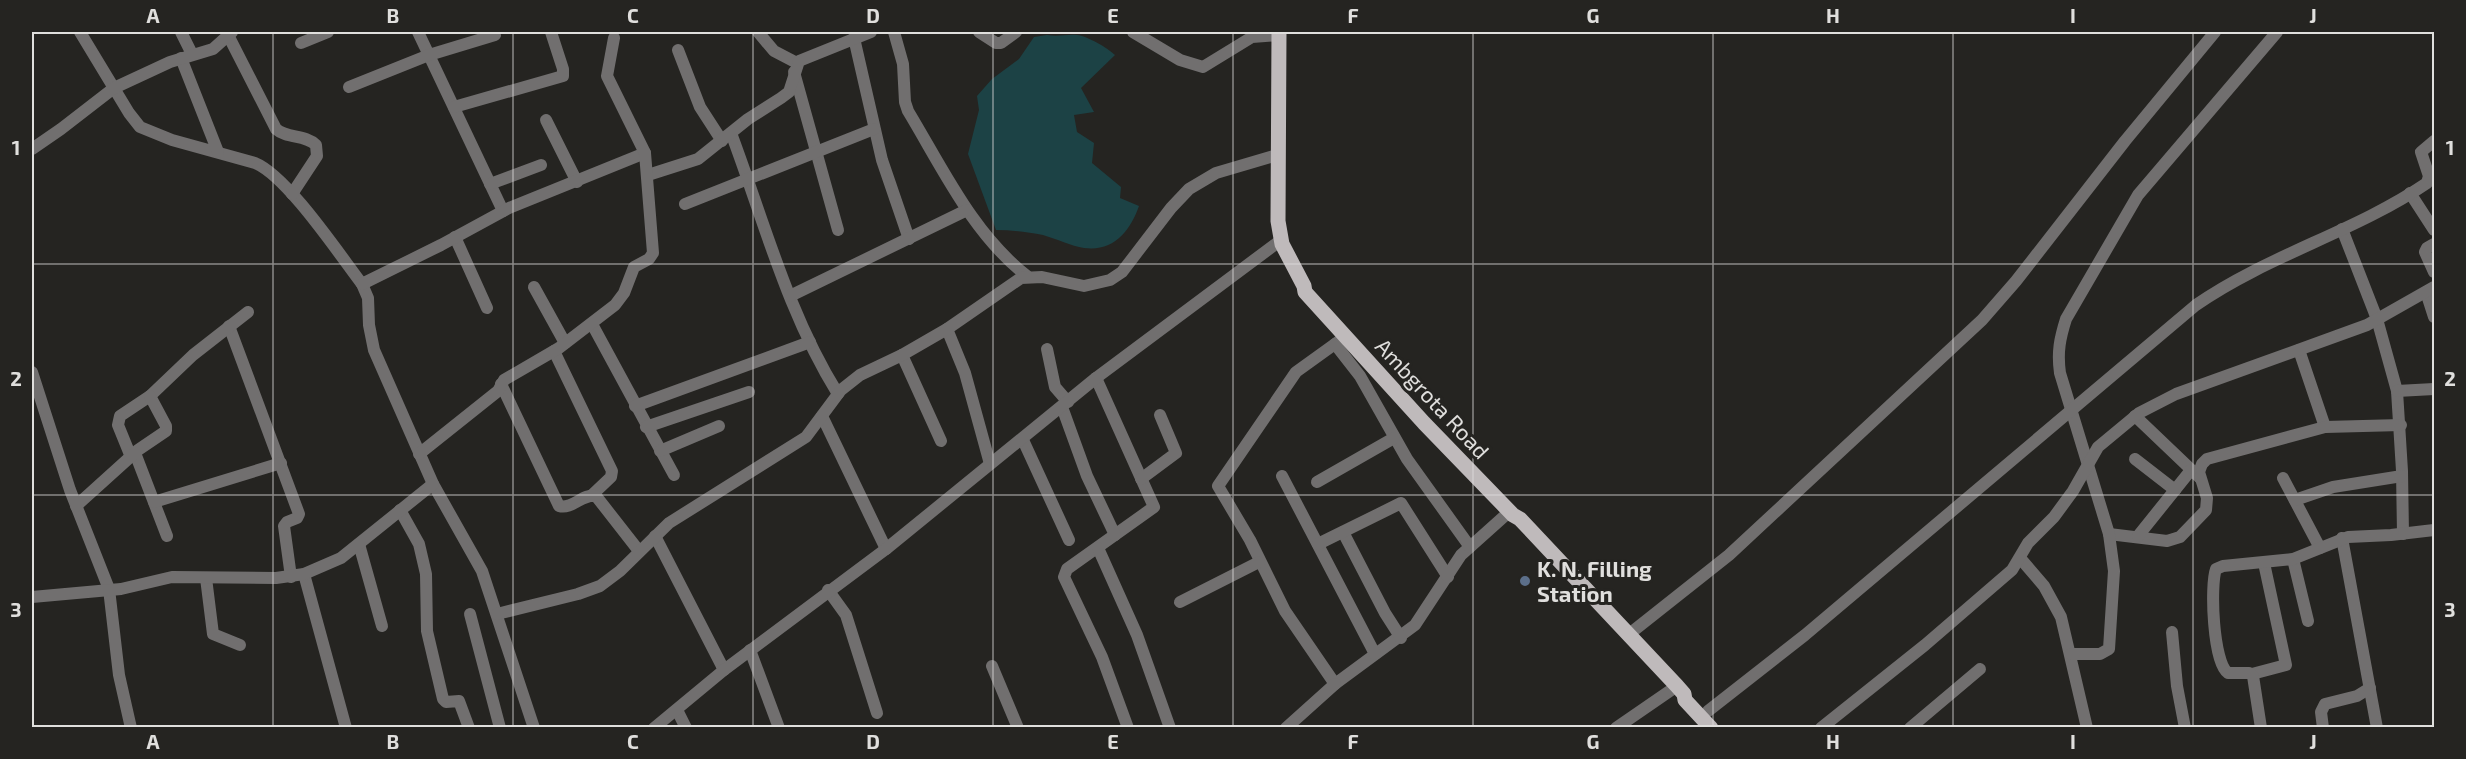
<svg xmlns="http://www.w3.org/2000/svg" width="2466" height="759" viewBox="0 0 2466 759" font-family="'Exo 2',sans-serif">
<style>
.water{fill:#1c4245}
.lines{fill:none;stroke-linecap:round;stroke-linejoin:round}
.minor{stroke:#716f6f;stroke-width:12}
.major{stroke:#bfbabb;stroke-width:15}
.grid{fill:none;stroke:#e0dfdd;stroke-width:1.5;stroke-opacity:0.55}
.service-dot{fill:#5c6f8a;stroke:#252421;stroke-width:2}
.labels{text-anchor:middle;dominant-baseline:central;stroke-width:6;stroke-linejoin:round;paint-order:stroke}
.street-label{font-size:22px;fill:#e0dfdd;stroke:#252421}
.poi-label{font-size:22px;font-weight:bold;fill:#e0dfdd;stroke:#252421;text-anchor:start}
.neatline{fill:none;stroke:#e0dfdd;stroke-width:2}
.grid-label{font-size:20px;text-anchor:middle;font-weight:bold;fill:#e0dfdd}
</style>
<rect width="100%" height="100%" fill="#252421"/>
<path class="water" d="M1047,35C1059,37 1067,34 1077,35C1087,36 1108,48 1115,55L1081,88L1094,112L1074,115L1077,132L1094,143L1092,163L1121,187L1120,198L1139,206C1130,231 1114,252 1084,248C1071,246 1057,239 1043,235C1028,232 1012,230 996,230L968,154L979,110L977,96L992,79L1019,59L1034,37Z"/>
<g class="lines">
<g class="minor">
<path d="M80,32L129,113L140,127L172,140L255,163C287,176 339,254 362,284L368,298L369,325L374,350L433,484L482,571L534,728"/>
<polyline points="181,32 192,54"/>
<polyline points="418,32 503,211"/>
<polyline points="758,32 774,51 797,63"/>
<path d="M894,32L903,64L905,102L908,111C943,169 973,234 1027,276"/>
<polyline points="979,32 996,43 1001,43 1016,32"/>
<polyline points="1133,32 1180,60 1203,67 1252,37 1279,35"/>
<path d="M228,35L276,129C287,139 305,134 316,145L317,156L292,194"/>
<polyline points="854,38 882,160 909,239"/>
<polyline points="301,43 328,32"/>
<polyline points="678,50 700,107 722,141"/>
<polyline points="181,58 218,152"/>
<polyline points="794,72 838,230"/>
<polyline points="349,87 429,55 495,35"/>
<polyline points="454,107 563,76 563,69 551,32"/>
<polyline points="546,120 577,182"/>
<path d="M731,133C764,221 788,314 838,394"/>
<polyline points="32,149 61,129 114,88 170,62 213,49 232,32"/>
<polyline points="648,175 698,159 748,119 781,98 789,92 799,61 871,32"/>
<polyline points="490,184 541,165"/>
<polyline points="2410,193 2434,230"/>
<polyline points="685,204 874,129"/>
<polyline points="2342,229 2377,319 2397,391 2402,471 2403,534"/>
<polyline points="455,237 487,308"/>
<polyline points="2434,244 2427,248 2425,252 2434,272"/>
<polyline points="362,284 441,245 509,208 645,153"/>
<polyline points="534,287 565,343"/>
<polyline points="2426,292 2434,317"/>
<polyline points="790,296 967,210"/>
<polyline points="592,324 674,475"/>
<polyline points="229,326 299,514 297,518 287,522 284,526 291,577"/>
<polyline points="947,329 965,373 990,464"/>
<polyline points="1346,336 1296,372 1218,486 1250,540 1285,611 1335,684 1415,625 1461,555 1509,512"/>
<polyline points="1335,344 1360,376 1407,459 1470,547"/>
<polyline points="1047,349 1055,387 1068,402"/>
<polyline points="2299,350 2325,427"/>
<polyline points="554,351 612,471 611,477 592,495"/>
<polyline points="902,355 941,441"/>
<polyline points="32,372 70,490 109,589 119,675 131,728"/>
<polyline points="1096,378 1154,507 1067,569 1064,577 1102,657 1128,728"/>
<path d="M501,384L559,506C572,510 583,493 596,496L639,551"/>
<polyline points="2397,391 2434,389"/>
<polyline points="635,406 810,342"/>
<polyline points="1062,407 1087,476 1115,535"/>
<polyline points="822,416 886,549"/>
<polyline points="2135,416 2200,478"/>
<polyline points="646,427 749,392"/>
<polyline points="1023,440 1069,540"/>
<polyline points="660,451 719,426"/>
<polyline points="135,453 167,536"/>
<polyline points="419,454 498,391 504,380 559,348 615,305 624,293 634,267 649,259 653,253 645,153 607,76 614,38"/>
<polyline points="131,457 118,425 120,416 150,396 193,355 248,312"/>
<polyline points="2135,459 2175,490"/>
<polyline points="1282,476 1375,654"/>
<polyline points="2283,478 2320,548"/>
<polyline points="1141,479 1176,453 1160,415"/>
<polyline points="1317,482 1394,438"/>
<polyline points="2295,500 2333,487 2402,476"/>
<polyline points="154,502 281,463"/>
<polyline points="76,506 138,450 166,431 166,426 150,396"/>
<polyline points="400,510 419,544 426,574 427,631 443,699 446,702 459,701 469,728"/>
<polyline points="1343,532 1385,613 1401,638"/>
<polyline points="2109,534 2167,541 2180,537 2206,510 2207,498 2199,472 2202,464 2207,459 2325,427 2401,425"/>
<polyline points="655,536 724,670"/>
<polyline points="2138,536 2191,470"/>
<polyline points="2342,538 2377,728"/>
<polyline points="359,544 382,626"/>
<polyline points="1318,544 1401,503 1448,577"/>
<polyline points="1098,548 1137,635 1170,728"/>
<polyline points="2020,558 2044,586 2061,617 2087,728"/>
<polyline points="2293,559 2308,621"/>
<polyline points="304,574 346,728"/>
<polyline points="206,578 213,634 240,645"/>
<polyline points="828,590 846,615 877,713"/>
<polyline points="32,597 121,589 172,577 276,578 304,574 341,558 433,484"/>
<polyline points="1180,602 1259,562"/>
<polyline points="470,614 500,728"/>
<polyline points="497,614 578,594 600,586 620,571 669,523 806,437 841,390 860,375 902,355 947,329 1021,278 1042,277 1084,286 1110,280 1122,272 1171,208 1189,189 1216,173 1277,155"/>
<polyline points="2172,632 2177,686 2185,728"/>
<polyline points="1628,635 1729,555 1982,320 2016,281 2125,141 2215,32"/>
<polyline points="750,650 779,728"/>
<path d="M2071,654H2100L2109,649L2114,571L2109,534L2060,373C2057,352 2060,338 2066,319L2138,195L2277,32"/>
<polyline points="992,666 1018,728"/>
<polyline points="2252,674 2286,665 2264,563"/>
<polyline points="677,710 686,728"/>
<path d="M1708,711L1805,635L2196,305C2268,255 2355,232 2427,183L2429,176L2421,152L2434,141"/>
<polyline points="654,728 724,670 886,549 1096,378 1281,240"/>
<polyline points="1286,728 1335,684"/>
<polyline points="1616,728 1677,686"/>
<polyline points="1821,728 1925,645 2012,570 2028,543 2054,517 2073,491 2098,447 2139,413 2176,394 2367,325 2434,287"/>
<polyline points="1910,728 1980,669"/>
<path d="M2261,728L2253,676L2249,673H2228C2213,663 2210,585 2216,569L2223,566L2293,559L2348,537L2391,535L2434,530"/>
<polyline points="2323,728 2321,712 2325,704 2357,696 2370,688"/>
</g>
<polyline class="major" points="1279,32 1278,221 1282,244 1304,286 1305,292 1424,423 1513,515 1520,519 1677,686 1684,694 1685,700 1711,728"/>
</g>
<path class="grid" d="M273,32V728M513,32V728M753,32V728M993,32V728M1233,32V728M1473,32V728M1713,32V728M1953,32V728M2193,32V728M32,264H2434M32,495H2434"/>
<circle class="service-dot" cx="1525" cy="581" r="6"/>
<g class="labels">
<g class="street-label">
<text transform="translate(1433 398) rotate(47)">Ambgrota Road</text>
</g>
<g class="poi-label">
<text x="1537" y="568">K. N. Filling<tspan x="1537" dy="25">Station</tspan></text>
</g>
</g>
<rect width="2466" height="759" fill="none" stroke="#252421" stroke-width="66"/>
<rect x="33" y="33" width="2400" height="693" class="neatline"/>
<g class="grid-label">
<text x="153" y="23">A</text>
<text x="393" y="23">B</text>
<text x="633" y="23">C</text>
<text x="873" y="23">D</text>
<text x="1113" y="23">E</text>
<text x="1353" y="23">F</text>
<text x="1593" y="23">G</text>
<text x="1833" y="23">H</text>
<text x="2073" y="23">I</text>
<text x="2313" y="23">J</text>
<text x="16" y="155">1</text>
<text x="2450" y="155">1</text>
<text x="16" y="386">2</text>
<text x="2450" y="386">2</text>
<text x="16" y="617">3</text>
<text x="2450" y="617">3</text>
<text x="153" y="749">A</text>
<text x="393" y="749">B</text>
<text x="633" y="749">C</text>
<text x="873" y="749">D</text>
<text x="1113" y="749">E</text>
<text x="1353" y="749">F</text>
<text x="1593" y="749">G</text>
<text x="1833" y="749">H</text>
<text x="2073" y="749">I</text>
<text x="2313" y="749">J</text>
</g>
</svg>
